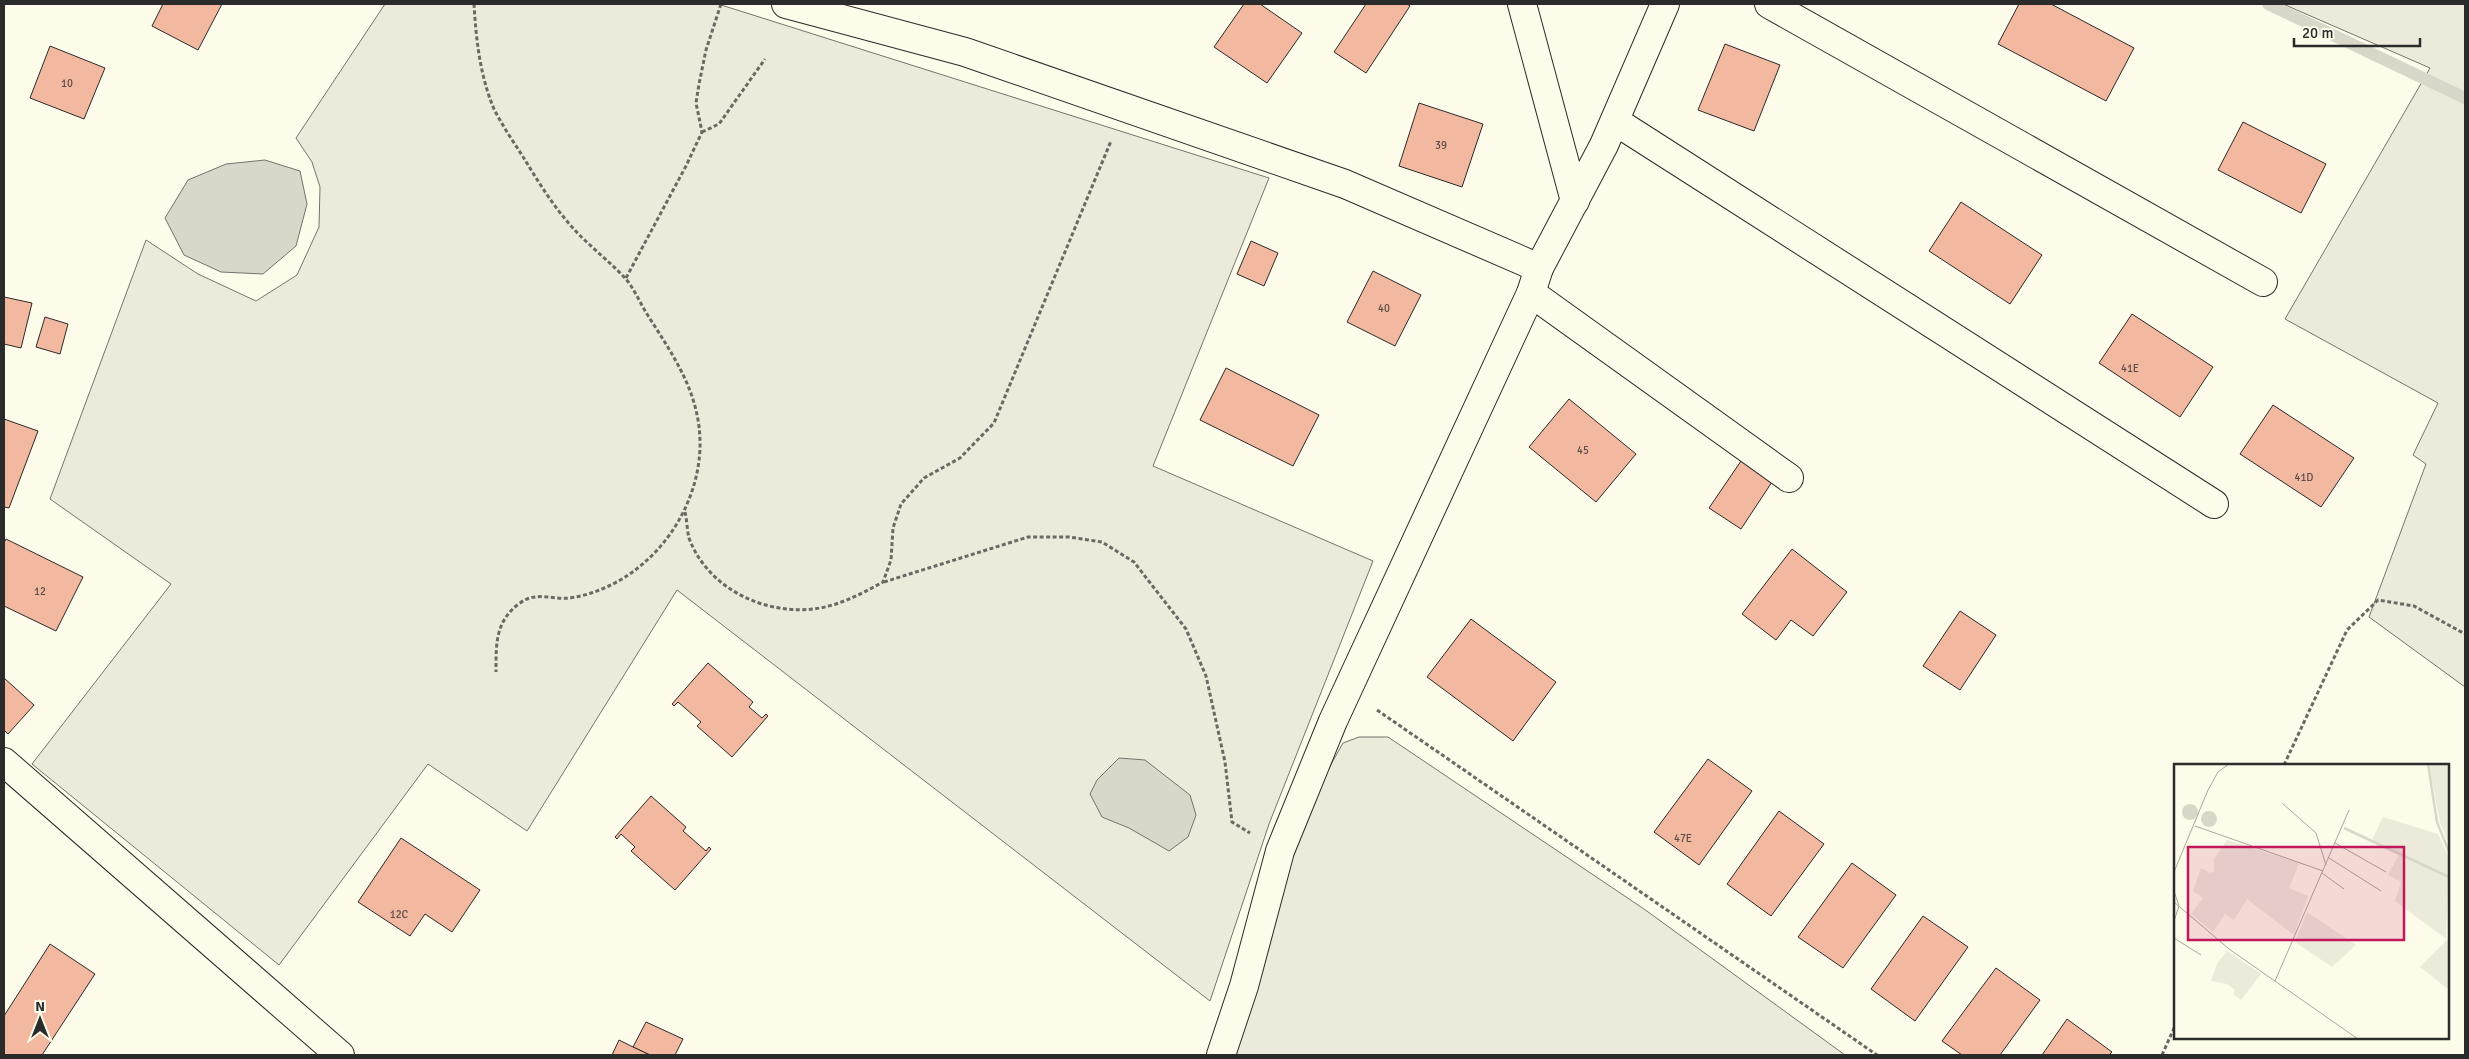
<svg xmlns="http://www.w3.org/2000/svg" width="2469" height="1059" viewBox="0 0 2469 1059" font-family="Signika,sans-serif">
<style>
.green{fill:#ecebdb;stroke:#74746e}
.water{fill:#d8d7c9;stroke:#74746e}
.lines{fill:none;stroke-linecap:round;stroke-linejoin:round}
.stream{stroke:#d8d7c9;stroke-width:12}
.building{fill:#f2b8a0;stroke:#2b2b2b}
.street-casing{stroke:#2b2b2b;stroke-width:30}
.secondary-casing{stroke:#2b2b2b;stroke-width:30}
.path{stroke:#6a6964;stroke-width:3;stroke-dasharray:4 2.5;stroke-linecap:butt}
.street{stroke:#fdfbea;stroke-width:28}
.secondary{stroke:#fdfbea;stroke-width:28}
.labels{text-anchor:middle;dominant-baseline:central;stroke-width:4;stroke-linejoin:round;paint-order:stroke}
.number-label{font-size:11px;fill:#5d4e48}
.inset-river{fill:none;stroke:#d8d7c9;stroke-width:2.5}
.inset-road{fill:none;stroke:#a9a89e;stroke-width:1}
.view{fill:#c2185b;fill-opacity:0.15;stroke:#c2185b;stroke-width:2.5}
.inset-edge{fill:none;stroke:#2b2b2b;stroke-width:2.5}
</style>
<rect width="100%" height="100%" fill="#fdfbea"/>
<g class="green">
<polygon points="385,4 718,4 1269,178 1153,466 1373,561 1269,824 1210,1001 677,590 527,831 428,764 279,965 32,764 171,584 50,499 146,240 198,274 256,301 297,275 319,227 320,187 312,162 296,138"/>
<polygon points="2283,4 2465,4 2465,687 2369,617 2426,464 2413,455 2438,403 2285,319 2430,68"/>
<path d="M1359,737H1388L1644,909L1845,1055H1233C1264,950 1287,838 1343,743Z"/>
</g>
<g class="water">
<polygon points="265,160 300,171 307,204 296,246 263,274 221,272 184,255 165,218 188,180 226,164"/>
<polygon points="1119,758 1145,760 1190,795 1196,815 1188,837 1169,851 1129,828 1102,817 1090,794 1097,780"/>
</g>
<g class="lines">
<polyline class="stream" points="2268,4 2465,98"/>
</g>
<g class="building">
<polygon points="163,4 222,4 198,50 152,26"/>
<polygon points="1244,4 1260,4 1302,33 1267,83 1214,47"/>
<polygon points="1366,4 1407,4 1410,6 1366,73 1334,52"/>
<polygon points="2019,4 2051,4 2134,48 2106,101 1998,44"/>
<polygon points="1725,44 1780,65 1754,131 1698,110"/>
<polygon points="50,46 105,68 84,119 30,98"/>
<polygon points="1419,103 1483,124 1462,187 1399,166"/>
<polygon points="2243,122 2326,164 2301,213 2218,170"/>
<polygon points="1961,202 2042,255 2010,304 1929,251"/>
<polygon points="1251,241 1278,253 1264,286 1237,274"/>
<polygon points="1373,271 1421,295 1395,346 1347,322"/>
<polygon points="4,297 32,303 21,348 4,344"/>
<polygon points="2132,314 2213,367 2180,417 2099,363"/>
<polygon points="45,317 68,324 60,354 36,347"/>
<polygon points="1226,368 1319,415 1293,466 1200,420"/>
<polygon points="1569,399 1636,454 1596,502 1529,447"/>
<polygon points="2273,405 2354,458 2321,507 2240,454"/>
<polygon points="4,419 38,431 9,508 4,507"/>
<polygon points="1741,461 1772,482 1741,529 1709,508"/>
<polygon points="6,539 83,577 56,631 4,606 4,543"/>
<polygon points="1792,549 1847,592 1813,636 1791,620 1776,640 1742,614"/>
<polygon points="1960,611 1996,635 1960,690 1923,666"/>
<polygon points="1471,619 1556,682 1513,741 1427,677"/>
<polygon points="708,663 753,702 749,707 762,718 766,714 768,716 732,757 697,726 701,722 678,702 674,706 672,704"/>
<polygon points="4,678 34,705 8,734 4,730"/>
<polygon points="1708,759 1752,791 1699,865 1654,832"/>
<polygon points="651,796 686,827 683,831 706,851 709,847 711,849 675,890 631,851 635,847 621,834 617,839 615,837"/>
<polygon points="1779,811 1824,844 1771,916 1727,884"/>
<polygon points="401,838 480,890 452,932 425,914 410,936 358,902"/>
<polygon points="1852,863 1896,895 1843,968 1798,937"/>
<polygon points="1923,916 1968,947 1915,1021 1871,989"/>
<polygon points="50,944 95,974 42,1055 4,1055 4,1016"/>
<polygon points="1996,968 2040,1000 2000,1055 1962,1055 1942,1041"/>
<polygon points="2067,1019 2112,1052 2109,1055 2042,1055"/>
<polygon points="646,1022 683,1039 675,1055 650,1055 633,1047"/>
<polygon points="619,1040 633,1047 650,1055 612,1055"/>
</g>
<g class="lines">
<g class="street-casing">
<g id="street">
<polyline points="786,4 965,52 1345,184 1539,268"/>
<polyline points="1522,4 1575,201"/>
<polyline points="1769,4 2263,282"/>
<polyline points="1615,121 2214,504"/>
<polyline points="1531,293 1789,478"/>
<polyline points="1221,1055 1244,986 1280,851 1333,721 1531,293 1539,268 1604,145 1665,4"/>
</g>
</g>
<g class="secondary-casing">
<polyline id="secondary" points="4,762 340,1055"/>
</g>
<g class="path">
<path d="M474,4C476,39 480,76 494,109C503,127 515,144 525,160C539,183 554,207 572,227C588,245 608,260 625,278C634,288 640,303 647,314C674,357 701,394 700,447C698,519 642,587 570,598C553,600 536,591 520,603C495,621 496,644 496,672"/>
<polyline points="702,132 719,124 765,59"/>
<polyline points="626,278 686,166 702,132 696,103 699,84 706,50 721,4"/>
<path d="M685,512C687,520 687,530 689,538C708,590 768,617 820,608C842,604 863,593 883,582L891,560L893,528L901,504L924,478L960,458L994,423L1111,141"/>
<polyline points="884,582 1028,537 1069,537 1102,542 1134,562 1186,629 1206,676 1225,762 1232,822 1250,833"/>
<polyline points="1377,710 1877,1055"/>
<polyline points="2284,765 2347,630 2378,600 2414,606 2465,634"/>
<polyline points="2162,1055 2175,1026"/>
</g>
<use href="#street" class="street"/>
<use href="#secondary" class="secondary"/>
</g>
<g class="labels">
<g class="number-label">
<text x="67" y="83">10</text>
<text x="1441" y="145">39</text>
<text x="1384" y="308">40</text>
<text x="2130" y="368">41E</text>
<text x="1583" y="450">45</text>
<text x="2304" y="477">41D</text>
<text x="40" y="591">12</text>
<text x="1683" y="838">47E</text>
<text x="399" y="914">12C</text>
</g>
</g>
<g transform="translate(2174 764)">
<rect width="275" height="275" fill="#fdfbea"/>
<path d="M255,0H275V80L266,58ZM209,53L264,70L275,94L272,175L221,137L227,118L214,111L226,89L199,77V74ZM53,76L125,99L115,124L134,132L120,171L73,135L60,156L51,150L39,168L17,150L29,134L19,127L27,104L36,109L40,107V95ZM133,148L182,181L158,203L121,178ZM275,174V226L246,203ZM53,187L87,210L67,236L59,230L61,226L53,220L37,217L43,200Z" fill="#ecebdb"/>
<path d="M8 48a8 8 0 1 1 16 0a8 8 0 1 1-16 0ZM27 55a8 8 0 1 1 16 0a8 8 0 1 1-16 0Z" fill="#d8d7c9"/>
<path class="inset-river" d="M254,0L263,58L275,88M170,64L275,113"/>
<path class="inset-road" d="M108,39L142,69L152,101M21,62L149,107M161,79L212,108M155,94L207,127M0,108L34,26L44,8L55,0M148,109L170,125M0,127L5,142L0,157M0,138L55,185L184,275M0,174L27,191M101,217L175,46"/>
<path class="view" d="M14,83H230V176H14Z"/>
<rect width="275" height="275" class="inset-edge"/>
</g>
<rect width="2469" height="1059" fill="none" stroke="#2b2b2b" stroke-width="10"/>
<g transform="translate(40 1019)" stroke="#fdfbea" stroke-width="4" paint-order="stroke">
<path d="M0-4L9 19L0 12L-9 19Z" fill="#2b2b2b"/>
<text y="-8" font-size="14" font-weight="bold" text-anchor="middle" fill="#2b2b2b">N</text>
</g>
<path d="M2294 38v8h126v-8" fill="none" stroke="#2b2b2b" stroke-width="2.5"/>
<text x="2302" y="38" font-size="15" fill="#2b2b2b" stroke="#fdfbea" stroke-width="4" paint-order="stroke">20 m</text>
</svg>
